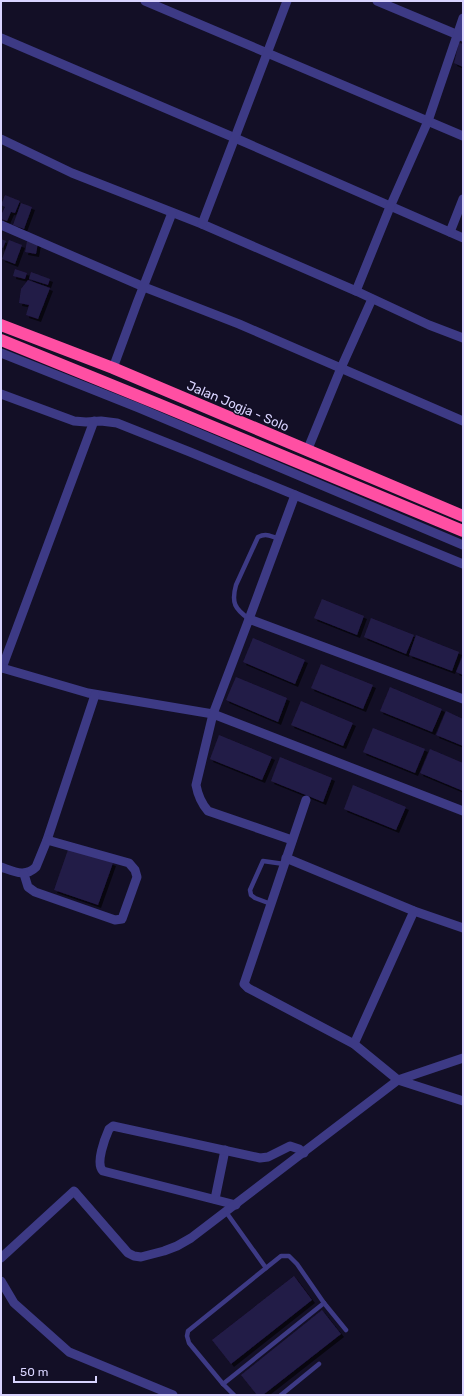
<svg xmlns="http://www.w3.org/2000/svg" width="464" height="1396" viewBox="0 0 464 1396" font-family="Rubik,sans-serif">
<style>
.building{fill:#241b47;filter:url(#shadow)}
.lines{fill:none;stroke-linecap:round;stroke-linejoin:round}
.lane{stroke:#3d3a85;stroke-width:4.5}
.street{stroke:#3d3a85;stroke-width:9}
.highway{stroke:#ff4fa3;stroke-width:12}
.labels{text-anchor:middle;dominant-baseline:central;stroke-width:3;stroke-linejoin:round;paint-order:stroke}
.street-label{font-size:13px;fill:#d9d4ff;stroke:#130f26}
</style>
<defs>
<filter id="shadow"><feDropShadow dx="3" dy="3" stdDeviation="0" flood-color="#0009"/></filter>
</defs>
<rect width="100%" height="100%" fill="#130f26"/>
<g class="building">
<polygon points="459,43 463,44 463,67 454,63"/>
<polygon points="5,195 20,201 15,213 11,212 7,221 1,219 1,212 2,213 5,207 1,205"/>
<polygon points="21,203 32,207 24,229 13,225"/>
<polygon points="1,239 6,241 3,248 1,247"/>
<polygon points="9,240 22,245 15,264 2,259"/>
<polygon points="27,241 38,243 36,254 25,252"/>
<polygon points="15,269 27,273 25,279 13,276"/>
<polygon points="31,272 50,279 48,285 29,279"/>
<polygon points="28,280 50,288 38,319 26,315 29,305 19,303 21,289"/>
<polygon points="322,599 364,616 357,635 314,618"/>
<polygon points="371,618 414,635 406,654 364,637"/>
<polygon points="416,635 459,652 452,671 409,655"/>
<polygon points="253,638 305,660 295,684 243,662"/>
<polygon points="463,655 463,675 456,672"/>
<polygon points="321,664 373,685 363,709 311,688"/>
<polygon points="236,677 287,698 278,722 226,700"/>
<polygon points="390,687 442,709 432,732 380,711"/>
<polygon points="301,701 353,723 343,746 291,725"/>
<polygon points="446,711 463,719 463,746 436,735"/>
<polygon points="373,728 425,749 415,773 363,752"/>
<polygon points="219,735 272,757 262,780 210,759"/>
<polygon points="430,749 463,763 463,791 420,773"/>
<polygon points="280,757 332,778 323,802 271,781"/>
<polygon points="353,785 406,807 396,830 344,809"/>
<polygon points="69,847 113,863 98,905 54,890"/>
<polygon points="294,1276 312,1300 231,1364 212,1340"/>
<polygon points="322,1310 341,1334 263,1395 257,1395 241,1375"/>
</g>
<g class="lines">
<g class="lane">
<path d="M249,619C235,609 231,603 236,585L258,537C266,533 271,536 279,539"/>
<polyline points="271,904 255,898 251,895 250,890 263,861 284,864"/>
<polyline points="226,1212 266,1268 281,1256 289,1256 297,1264 324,1303 346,1330"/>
<polyline points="223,1384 324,1303"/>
<polyline points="234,1395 223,1384 189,1343 187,1336 188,1331 266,1268"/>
<polyline points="281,1395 319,1364"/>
</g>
<g class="street">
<polyline points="145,1 463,136"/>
<polyline points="377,1 463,37"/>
<polyline points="1,38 235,138 463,238"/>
<polyline points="1,139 72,173 202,224 356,291 429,325 463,338"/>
<polyline points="202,224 287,1"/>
<polyline points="1,225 144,287 239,324 463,421"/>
<polyline points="450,232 463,199"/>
<polyline points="356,291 390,207 428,121 463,18"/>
<polyline points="1,353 139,408 463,545"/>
<polyline points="113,368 137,303 172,213"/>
<polyline points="1,394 74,421 86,422 101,421 117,423 190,452 295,495"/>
<polyline points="307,451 341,368 372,299"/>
<polyline points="249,619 295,495 463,564"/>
<polyline points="1,668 2,668 94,421"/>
<polyline points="2,668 88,693 213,714 249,619 463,699"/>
<path d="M292,840L208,811C201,803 198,796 196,785L213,714L463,811"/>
<polyline points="286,858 414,911 463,928"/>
<path d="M1,867C13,871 25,878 36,867L47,840L95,695"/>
<polyline points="24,874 28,887 35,892 115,920 122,919 137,877 135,870 129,863 47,840"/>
<polyline points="354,1044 414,911"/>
<polyline points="463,1058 398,1080 463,1101"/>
<polyline points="215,1199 225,1150"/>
<path d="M236,1205L103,1171C95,1164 105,1138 109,1129L113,1126L260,1158L268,1157L290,1146L299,1149L304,1153"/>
<polyline points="1,1258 74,1191 128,1253 134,1256 141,1257 164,1251 177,1246 191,1238 398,1080 354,1044 248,988 244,984 306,800"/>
<polyline points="1,1281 14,1303 69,1352 173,1395"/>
</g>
<g class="highway">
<polyline points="1,325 113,368 463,516"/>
<polyline points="1,340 158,404 463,531"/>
</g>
</g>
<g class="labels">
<g class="street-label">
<text transform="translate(238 406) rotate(23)">Jalan Jogja - Solo</text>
</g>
</g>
<rect width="464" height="1396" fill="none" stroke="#d9d4ff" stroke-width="4"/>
<path d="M14 1376v6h82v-6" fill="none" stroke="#d9d4ff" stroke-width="2"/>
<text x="20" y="1376" font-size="12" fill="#d9d4ff" stroke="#130f26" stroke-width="3" paint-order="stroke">50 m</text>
</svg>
